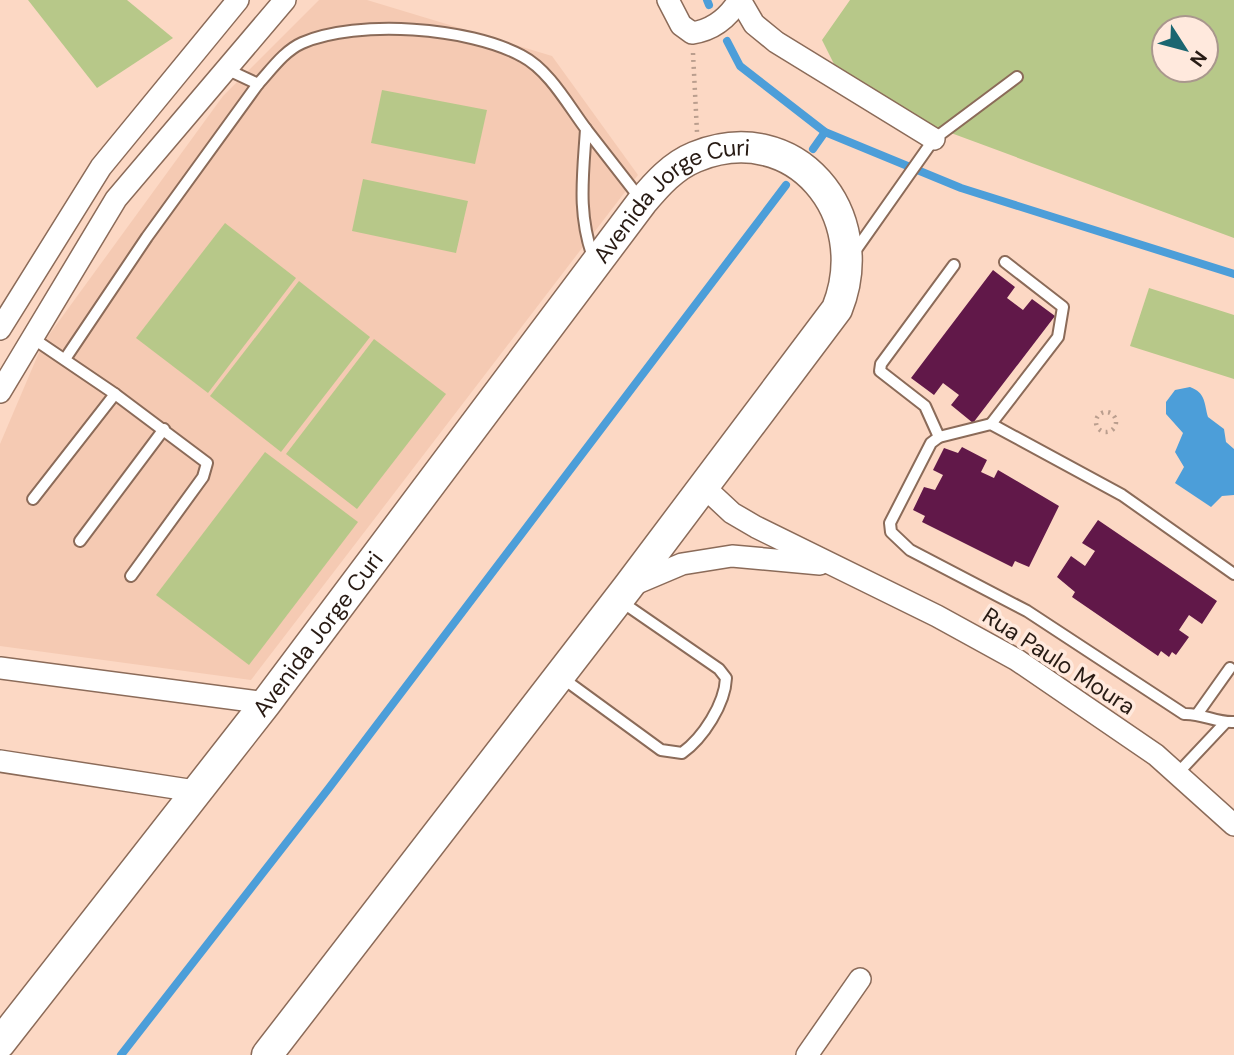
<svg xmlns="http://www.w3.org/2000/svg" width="1234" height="1055" viewBox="0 0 1234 1055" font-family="'DM Sans',sans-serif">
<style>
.built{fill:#f5cab3}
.green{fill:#b7c889;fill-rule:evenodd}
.water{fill:#4c9ed9}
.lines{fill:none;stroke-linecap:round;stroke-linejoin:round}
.stream{stroke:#4c9ed9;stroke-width:8}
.building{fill:#611849}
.lane-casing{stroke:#8b6b59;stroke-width:14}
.street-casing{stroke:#8b6b59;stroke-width:24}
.secondary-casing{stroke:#8b6b59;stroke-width:33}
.path{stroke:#ba9e8e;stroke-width:4.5;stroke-dasharray:2 5;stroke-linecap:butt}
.lane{stroke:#fff;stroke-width:10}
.street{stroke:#fff;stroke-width:21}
.secondary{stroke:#fff;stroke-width:30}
.labels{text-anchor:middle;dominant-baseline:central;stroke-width:7;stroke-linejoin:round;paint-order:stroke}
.street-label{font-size:23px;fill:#281b14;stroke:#ffe9dd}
</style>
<rect width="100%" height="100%" fill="#fcd8c4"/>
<polygon class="built" points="319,0 367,0 552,56 638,175 251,680 0,646 0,444 43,343 223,96"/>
<g class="green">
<polygon points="28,0 127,0 173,38 97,88"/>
<path d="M850,0H1234V238L924,123L834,64L822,40ZM1164,28H1206V70H1164Z"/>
<polygon points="382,90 487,110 475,164 371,143"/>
<polygon points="363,179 468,201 456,253 352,231"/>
<polygon points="225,223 296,278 208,393 136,338"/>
<polygon points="299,281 370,337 281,452 210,396"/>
<polygon points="1149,288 1234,315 1234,379 1130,346"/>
<polygon points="374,339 446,394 357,509 286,454"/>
<polygon points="265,452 358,522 249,665 156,595"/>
</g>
<path class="water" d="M1190,387C1206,393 1204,403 1208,417L1224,429L1226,442L1234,449V495L1222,496L1211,507L1175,483L1184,467L1175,452L1183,433L1166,414V402L1175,390Z"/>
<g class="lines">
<g class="stream">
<polyline points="707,0 709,5"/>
<polyline points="727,41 740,66 825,132 961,188 1234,274"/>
<polyline points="813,149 825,132"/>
<polyline points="121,1055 329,788 786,185"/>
</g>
</g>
<g class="building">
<polygon points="993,270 1015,287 1007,298 1023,310 1032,299 1055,316 973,423 951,405 959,395 943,383 934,395 911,378"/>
<polygon points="962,447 987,460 981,472 994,478 998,470 1059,506 1029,567 1015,561 1012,567 922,522 925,516 913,510 924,487 935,490 943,475 933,470 944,448 958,453"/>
<polygon points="1098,520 1217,601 1202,624 1189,615 1179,630 1189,637 1176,655 1172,652 1169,657 1161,651 1158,656 1072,597 1075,592 1057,577 1071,556 1085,566 1095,551 1082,543"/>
</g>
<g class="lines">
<g class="lane-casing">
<g id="lane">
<path d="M224,68L258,84C271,70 284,51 302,43C358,19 469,27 522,56C549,70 568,105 586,129C583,176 577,214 594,260"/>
<polyline points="586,129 642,201"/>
<polyline points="853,254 934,139 1017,77"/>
<polyline points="31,337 115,394 207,463 203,477 131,576"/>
<polyline points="65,359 147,237 258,84"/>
<polyline points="991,424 1058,337 1063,307 1005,262"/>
<polyline points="939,437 925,406 880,371 881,364 954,265"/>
<polyline points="33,499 115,394"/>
<polyline points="80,541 164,429"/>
<path d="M1234,574L1122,495L991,424L939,437L931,443L890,523L891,532L910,550L1027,611L1184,714C1202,713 1216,723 1234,722"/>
<path d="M561,677L661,750L682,753C703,738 725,704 726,678L719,669L619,600"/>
<polyline points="1198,713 1230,668"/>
<polyline points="1177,774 1225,723"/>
</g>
</g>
<g class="street-casing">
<g id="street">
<path d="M668,0L681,25L692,33C713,30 728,18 739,0"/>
<polyline points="740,0 754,24 776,42 934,139"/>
<polyline points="0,329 101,167 238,0"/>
<polyline points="0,392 116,199 285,0"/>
<polyline points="703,486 732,513 756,527 937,616 1017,660 1156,755 1234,825"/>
<polyline points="630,586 682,564 732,556 820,564"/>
<polyline points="0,668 266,703"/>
<polyline points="0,761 195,791"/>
<polyline points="807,1055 860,979"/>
</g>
</g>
<g class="secondary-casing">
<g id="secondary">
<path id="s1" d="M0,1043L266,703L642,202C657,184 673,166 695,157C795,116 875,214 837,309L628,587L267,1055"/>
</g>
</g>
<g class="path">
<polyline points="693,53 697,132"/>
<circle cx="1106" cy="422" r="10"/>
</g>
<use href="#lane" class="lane"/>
<use href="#street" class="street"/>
<use href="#secondary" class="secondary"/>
</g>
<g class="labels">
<g class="street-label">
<text stroke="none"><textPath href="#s1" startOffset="1085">Avenida Jorge Curi</textPath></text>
<text stroke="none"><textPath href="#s1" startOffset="518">Avenida Jorge Curi</textPath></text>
<text transform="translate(1059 661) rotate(33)">Rua Paulo Moura</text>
</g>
</g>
<g transform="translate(1185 49) rotate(126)"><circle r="33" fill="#ffe9dd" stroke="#a9978d" stroke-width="2"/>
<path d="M0-5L12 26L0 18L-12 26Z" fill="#1b6671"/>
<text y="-10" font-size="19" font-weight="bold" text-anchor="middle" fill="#281b14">N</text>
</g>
</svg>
